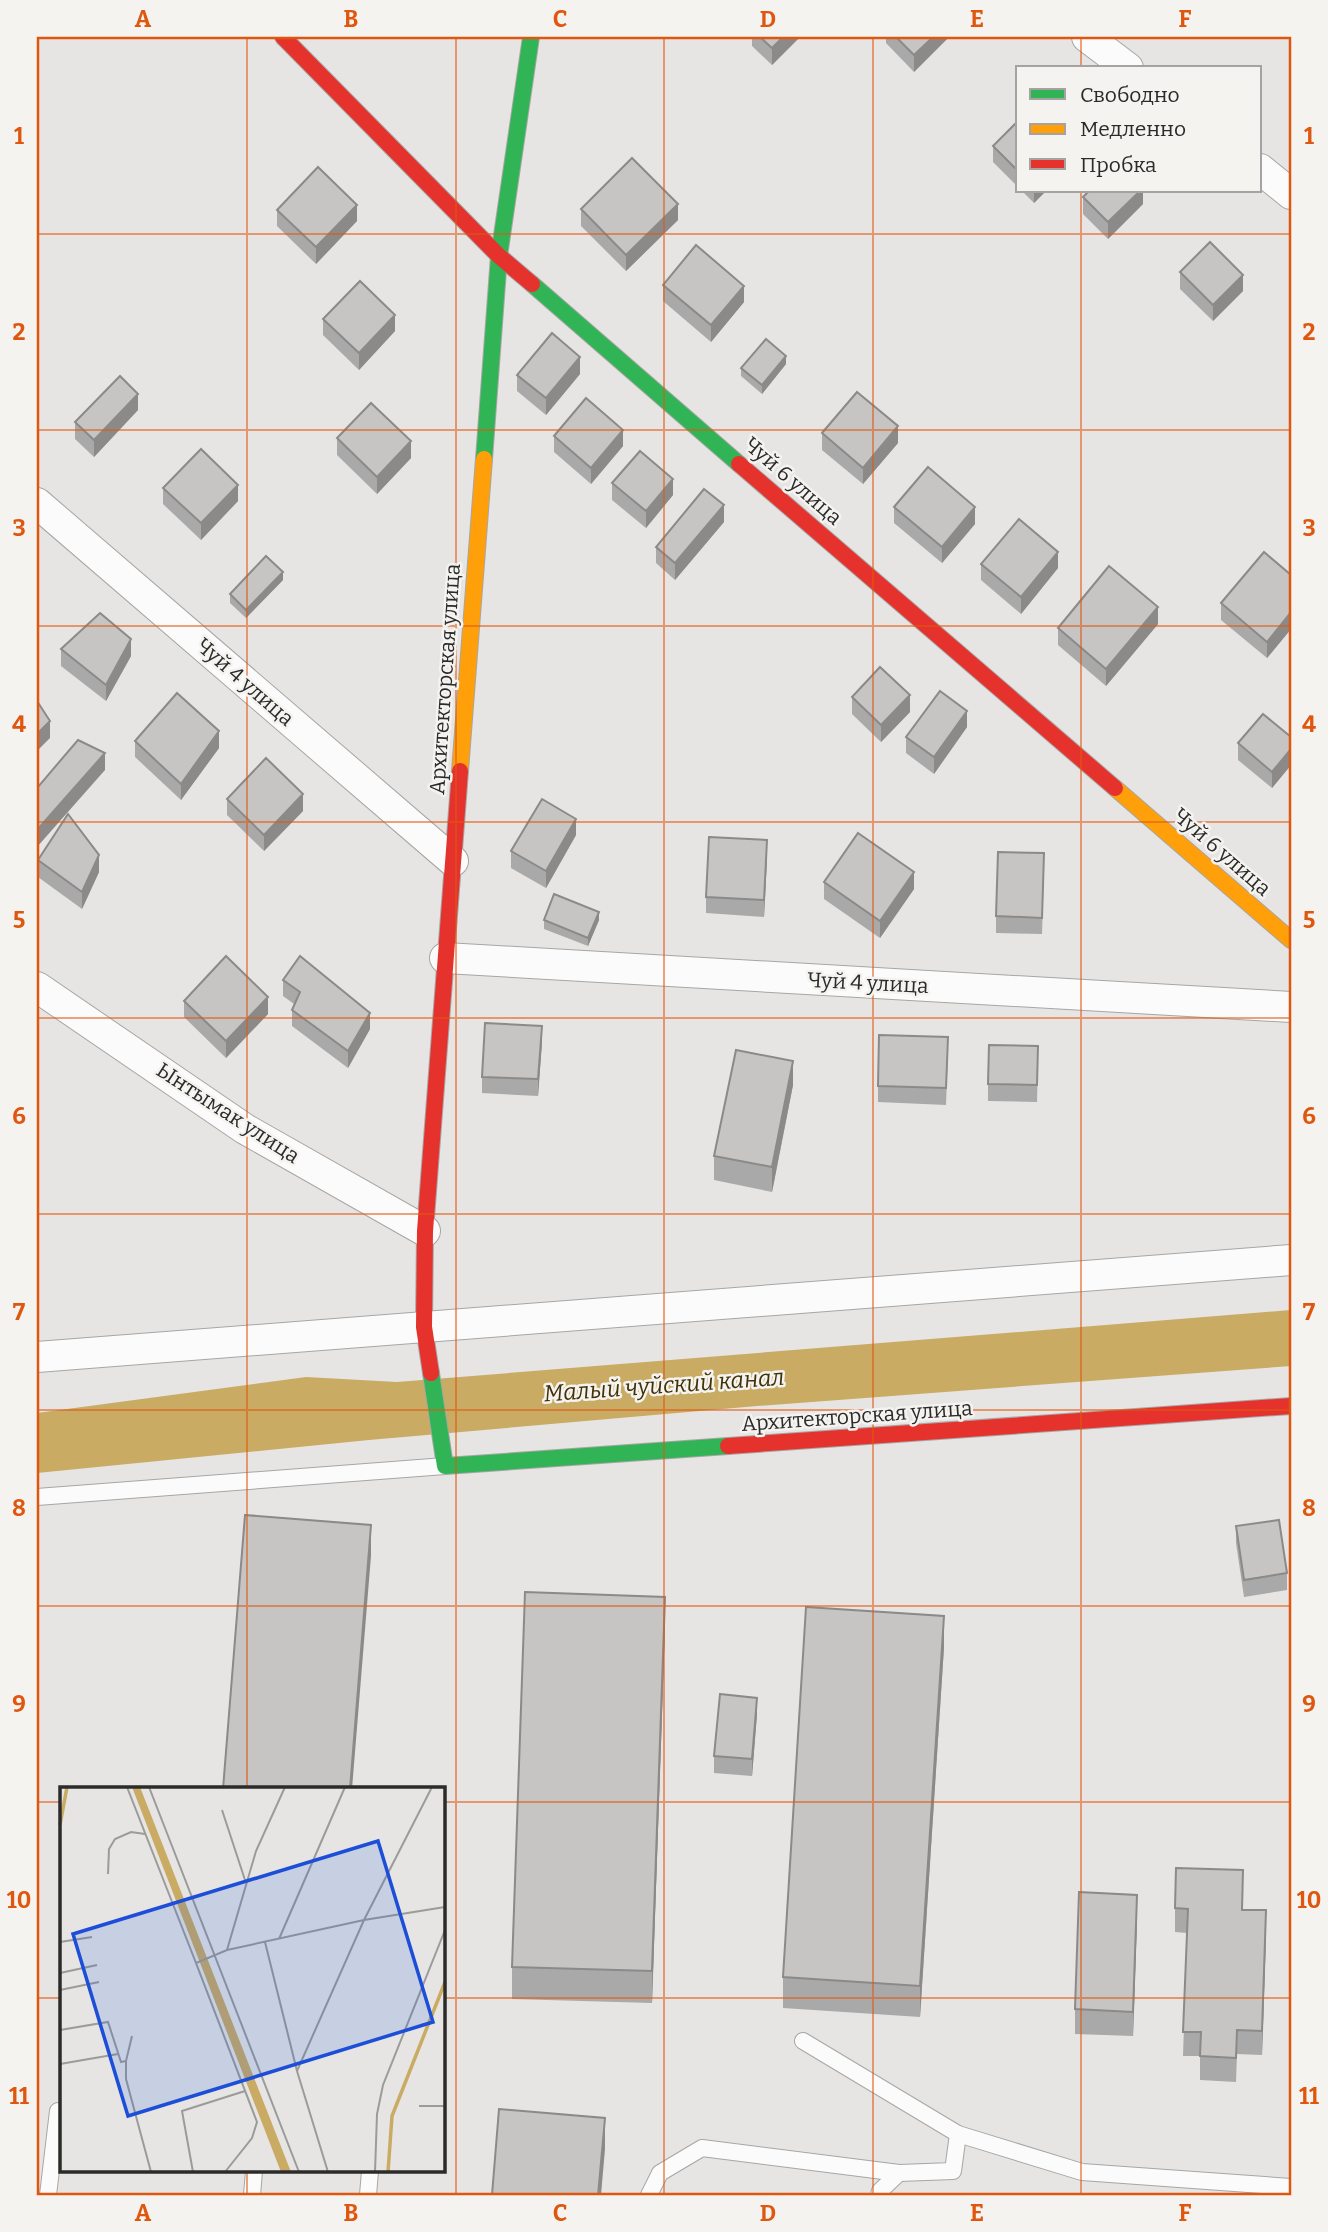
<svg xmlns="http://www.w3.org/2000/svg" width="1328" height="2232" viewBox="0 0 1328 2232" font-family="Bitter,serif">
<style>
.water{fill:#c9ab64}
.lines{fill:none;stroke-linecap:round;stroke-linejoin:round}
.lane-casing{stroke:#a7a6a5;stroke-width:18}
.street-casing{stroke:#a7a6a5;stroke-width:32}
.fast-casing{stroke:#a7a6a5;stroke-width:18}
.slow-casing{stroke:#a7a6a5;stroke-width:18}
.jam-casing{stroke:#a7a6a5;stroke-width:18}
.lane{stroke:#fbfbfb;stroke-width:16}
.street{stroke:#fbfbfb;stroke-width:30}
.fast{stroke:#30b455;stroke-width:16}
.slow{stroke:#ff9f0a;stroke-width:16}
.jam{stroke:#e5322d;stroke-width:16}
.wall{fill:#aaa9a9}
.shaded-wall{fill:#8b8a89}
.building{fill:#c6c5c4;stroke:#8b8a89;stroke-width:2}
.grid{fill:none;stroke:#df570e;stroke-width:2;stroke-opacity:0.55}
.labels{text-anchor:middle;dominant-baseline:central;stroke-width:5;stroke-linejoin:round;paint-order:stroke}
.street-label{font-size:21px;fill:#2b2b2a;stroke:#f4f3f0}
.water-label{font-size:23px;font-style:italic;fill:#423106;stroke:#f4f3f0}
.inset-river{fill:none;stroke:#c9ab64;stroke-width:3.5}
.inset-road{fill:none;stroke:#9b9b9a;stroke-width:2}
.view{fill:#1d4ed8;fill-opacity:0.15;stroke:#1d4ed8;stroke-width:3.5}
.inset-edge{fill:none;stroke:#2b2b2a;stroke-width:3.5}
.neatline{fill:none;stroke:#df570e;stroke-width:2.5}
.grid-label{font-size:23px;text-anchor:middle;font-weight:bold;fill:#df570e}
</style>
<rect width="100%" height="100%" fill="#e6e5e4"/>
<polygon class="water" points="1291,1310 1291,1366 757,1406 369,1440 37,1473 37,1413 306,1377 397,1382"/>
<g class="lines">
<g class="lane-casing">
<g id="lane">
<polyline points="37,1497 445,1466"/>
<polyline points="958,2134 1082,2172 1291,2187"/>
<polyline points="48,2195 58,2111"/>
<polyline points="252,2195 254,2171"/>
<polyline points="368,2195 370,2171"/>
<polyline points="649,2195 660,2173 702,2148 899,2173 953,2171 958,2134 803,2041"/>
<polyline points="879,2195 880,2191 899,2173"/>
</g>
</g>
<g class="street-casing">
<g id="street">
<polyline points="1087,37 1128,68"/>
<polyline points="1260,169 1291,194"/>
<polyline points="37,503 453,861"/>
<polyline points="445,958 1291,1007"/>
<polyline points="37,987 245,1129 425,1231"/>
<polyline points="37,1357 1291,1260"/>
</g>
</g>
<g class="fast-casing">
<g id="fast">
<polyline points="532,284 739,464"/>
<polyline points="484,459 499,256 531,37"/>
<polyline points="431,1373 445,1466 728,1446"/>
</g>
</g>
<g class="slow-casing">
<g id="slow">
<polyline points="460,771 484,459"/>
<polyline points="1115,788 1291,940"/>
</g>
</g>
<g class="jam-casing">
<g id="jam">
<polyline points="283,37 499,256 532,284"/>
<polyline points="739,464 1115,788"/>
<polyline points="431,1373 424,1327 425,1231 460,771"/>
<polyline points="728,1446 1291,1406"/>
</g>
</g>
<use href="#lane" class="lane"/>
<use href="#street" class="street"/>
<use href="#fast" class="fast"/>
<use href="#slow" class="slow"/>
<use href="#jam" class="jam"/>
</g>
<g class="wall">
<polygon points="752,37 800,37 772,65 752,46"/>
<polygon points="886,37 949,37 914,72 886,43"/>
<polygon points="1018,121 1018,187 993,162 993,146"/>
<polygon points="1022,191 1046,191 1034,203"/>
<polygon points="1143,191 1143,204 1108,239 1083,214 1083,197"/>
<polygon points="581,209 678,220 626,271 581,226"/>
<polygon points="277,210 357,221 316,264 277,226"/>
<polygon points="1180,272 1243,291 1213,321 1180,289"/>
<polygon points="663,285 744,302 711,342 663,301"/>
<polygon points="323,319 395,331 359,370 323,335"/>
<polygon points="786,364 762,394 741,376 741,368"/>
<polygon points="580,374 546,415 517,391 517,375"/>
<polygon points="138,410 94,457 75,439 75,422"/>
<polygon points="822,433 898,443 863,484 822,450"/>
<polygon points="554,436 623,446 591,484 554,452"/>
<polygon points="337,438 411,458 377,494 337,455"/>
<polygon points="612,483 673,495 646,528 612,500"/>
<polygon points="163,488 238,501 201,540 163,504"/>
<polygon points="894,507 975,524 942,563 894,523"/>
<polygon points="724,522 675,580 656,563 656,547"/>
<polygon points="981,564 1058,568 1021,614 981,580"/>
<polygon points="1291,575 1291,629 1267,658 1221,620 1221,603"/>
<polygon points="283,580 246,618 230,603 230,594"/>
<polygon points="1158,624 1106,686 1058,645 1058,628"/>
<polygon points="61,649 131,656 106,701 61,666"/>
<polygon points="852,697 910,712 881,742 852,714"/>
<polygon points="967,727 934,774 906,753 906,737"/>
<polygon points="1291,737 1291,765 1272,788 1238,760 1238,743"/>
<polygon points="135,741 219,748 181,800 135,757"/>
<polygon points="227,799 303,811 264,851 227,815"/>
<polygon points="576,835 546,888 511,868 511,851"/>
<polygon points="767,857 764,917 706,913 706,897"/>
<polygon points="38,860 99,872 82,909 38,877"/>
<polygon points="1044,870 1042,934 996,933 996,916"/>
<polygon points="824,882 914,889 880,938 824,899"/>
<polygon points="544,920 599,920 588,946 544,929"/>
<polygon points="283,980 370,1029 348,1068 292,1026 292,1010 294,1004 283,996"/>
<polygon points="184,1001 268,1014 226,1058 184,1017"/>
<polygon points="542,1042 538,1096 482,1093 482,1077"/>
<polygon points="948,1053 946,1105 878,1102 878,1086"/>
<polygon points="1038,1063 1037,1102 988,1101 988,1084"/>
<polygon points="793,1085 772,1192 714,1180 714,1156"/>
<polygon points="1236,1526 1287,1573 1287,1590 1244,1597 1236,1543"/>
<polygon points="665,1628 652,2003 512,1999 512,1967"/>
<polygon points="944,1647 920,2017 783,2008 783,1977"/>
<polygon points="757,1714 752,1776 714,1773 714,1756"/>
<polygon points="1175,1908 1243,1910 1266,1935 1262,2055 1237,2054 1236,2082 1200,2080 1200,2056 1183,2056 1187,1933 1175,1932"/>
<polygon points="1137,1919 1133,2036 1075,2034 1075,2009"/>
</g>
<g class="shaded-wall">
<polygon points="783,37 800,37 772,65 772,48"/>
<polygon points="933,37 949,37 914,72 914,55"/>
<polygon points="1034,191 1046,191 1034,203"/>
<polygon points="1140,191 1143,191 1143,204 1108,239 1108,222"/>
<polygon points="678,204 678,220 626,271 626,255"/>
<polygon points="357,205 357,221 316,264 316,247"/>
<polygon points="1243,275 1243,291 1213,321 1213,305"/>
<polygon points="744,286 744,302 711,342 711,325"/>
<polygon points="395,315 395,331 359,370 359,353"/>
<polygon points="786,356 786,364 762,394 762,385"/>
<polygon points="580,357 580,374 546,415 546,398"/>
<polygon points="138,394 138,410 94,457 94,440"/>
<polygon points="898,426 898,443 863,484 863,468"/>
<polygon points="623,430 623,446 591,484 591,468"/>
<polygon points="411,441 411,458 377,494 377,477"/>
<polygon points="673,479 673,495 646,528 646,511"/>
<polygon points="238,485 238,501 201,540 201,523"/>
<polygon points="724,505 724,522 675,580 675,563"/>
<polygon points="975,507 975,524 942,563 942,547"/>
<polygon points="1058,552 1058,568 1021,614 1021,597"/>
<polygon points="283,572 283,580 246,618 246,610"/>
<polygon points="1158,607 1158,624 1106,686 1106,669"/>
<polygon points="1291,612 1291,629 1267,658 1267,642"/>
<polygon points="131,639 131,656 106,701 106,685"/>
<polygon points="910,695 910,712 881,742 881,725"/>
<polygon points="967,711 967,727 934,774 934,757"/>
<polygon points="50,721 50,738 37,751 37,734"/>
<polygon points="219,731 219,748 181,800 181,784"/>
<polygon points="1291,749 1291,765 1272,788 1272,772"/>
<polygon points="105,753 105,770 37,847 37,830"/>
<polygon points="303,794 303,811 264,851 264,835"/>
<polygon points="576,819 576,835 546,888 546,871"/>
<polygon points="767,840 767,857 764,917 764,900"/>
<polygon points="99,855 99,872 82,909 82,892"/>
<polygon points="914,872 914,889 880,938 880,921"/>
<polygon points="599,912 599,920 588,946 588,938"/>
<polygon points="268,997 268,1014 226,1058 226,1041"/>
<polygon points="370,1013 370,1029 348,1068 348,1051"/>
<polygon points="542,1026 542,1042 538,1096 538,1079"/>
<polygon points="793,1061 793,1085 772,1192 772,1167"/>
<polygon points="371,1525 371,1556 352,1789 350,1789"/>
<polygon points="665,1597 665,1628 652,2003 652,1971"/>
<polygon points="944,1616 944,1647 920,2017 920,1986"/>
<polygon points="757,1698 757,1714 752,1776 752,1759"/>
<polygon points="1137,1895 1137,1919 1133,2036 1133,2012"/>
<polygon points="1266,1910 1266,1935 1262,2055 1262,2031"/>
<polygon points="605,2118 605,2149 601,2195 598,2195"/>
</g>
<g class="building">
<polygon points="760,37 783,37 772,48"/>
<polygon points="896,37 933,37 914,55"/>
<polygon points="1018,121 1018,171 993,146"/>
<polygon points="632,158 678,204 626,255 581,209"/>
<polygon points="318,167 357,205 316,247 277,210"/>
<polygon points="1089,191 1140,191 1108,222 1083,197"/>
<polygon points="1210,242 1243,275 1213,305 1180,272"/>
<polygon points="696,245 744,286 711,325 663,285"/>
<polygon points="360,281 395,315 359,353 323,319"/>
<polygon points="552,333 580,357 546,398 517,375"/>
<polygon points="766,339 786,356 762,385 741,368"/>
<polygon points="120,376 138,394 94,440 75,422"/>
<polygon points="857,392 898,426 863,468 822,433"/>
<polygon points="586,398 623,430 591,468 554,436"/>
<polygon points="371,403 411,441 377,477 337,438"/>
<polygon points="201,449 238,485 201,523 163,488"/>
<polygon points="640,451 673,479 646,511 612,483"/>
<polygon points="928,467 975,507 942,547 894,507"/>
<polygon points="704,489 724,505 675,563 656,547"/>
<polygon points="1019,519 1058,552 1021,597 981,564"/>
<polygon points="1264,552 1291,575 1291,612 1267,642 1221,603"/>
<polygon points="266,556 283,572 246,610 230,594"/>
<polygon points="1109,566 1158,607 1106,669 1058,628"/>
<polygon points="100,613 131,639 106,685 61,649"/>
<polygon points="880,667 910,695 881,725 852,697"/>
<polygon points="940,691 967,711 934,757 906,737"/>
<polygon points="177,693 219,731 181,784 135,741"/>
<polygon points="37,701 50,721 37,734"/>
<polygon points="1263,714 1291,737 1291,749 1272,772 1238,743"/>
<polygon points="78,740 105,753 37,830 37,788"/>
<polygon points="266,758 303,794 264,835 227,799"/>
<polygon points="542,799 576,819 546,871 511,851"/>
<polygon points="68,814 99,855 82,892 38,860"/>
<polygon points="858,833 914,872 880,921 824,882"/>
<polygon points="709,837 767,840 764,900 706,897"/>
<polygon points="998,852 1044,853 1042,918 996,916"/>
<polygon points="554,894 599,912 588,938 544,920"/>
<polygon points="226,956 268,997 226,1041 184,1001"/>
<polygon points="300,956 370,1013 348,1051 292,1010 300,992 283,980"/>
<polygon points="485,1023 542,1026 538,1079 482,1077"/>
<polygon points="879,1035 948,1037 946,1088 878,1086"/>
<polygon points="989,1045 1038,1046 1037,1085 988,1084"/>
<polygon points="736,1050 793,1061 772,1167 714,1156"/>
<polygon points="245,1515 371,1525 350,1789 223,1789"/>
<polygon points="1279,1520 1287,1573 1244,1580 1236,1526"/>
<polygon points="525,1592 665,1597 652,1971 512,1967"/>
<polygon points="806,1607 944,1616 920,1986 783,1977"/>
<polygon points="720,1694 757,1698 752,1759 714,1756"/>
<polygon points="1176,1868 1243,1870 1242,1910 1266,1910 1262,2031 1237,2030 1236,2058 1200,2056 1201,2032 1183,2032 1188,1909 1175,1908"/>
<polygon points="1079,1892 1137,1895 1133,2012 1075,2009"/>
<polygon points="499,2109 605,2118 598,2195 492,2195"/>
</g>
<path class="grid" d="M247,37V1789M456,37V2195M664,37V2195M873,37V2195M1081,37V68M1081,191V2195M37,234H1291M37,430H1291M37,626H1291M37,822H1291M37,1018H1291M37,1214H1291M37,1410H1291M37,1606H1291M37,1802H61M443,1802H1291M37,1998H61M443,1998H1291M247,2171V2195"/>
<g class="labels">
<g class="street-label">
<text transform="translate(793 481) rotate(41)">Чуй 6 улица</text>
<text transform="translate(445 679) rotate(-86)">Архитекторская улица</text>
<text transform="translate(245 682) rotate(41)">Чуй 4 улица</text>
<text transform="translate(1222 852) rotate(41)">Чуй 6 улица</text>
<text transform="translate(868 983) rotate(3)">Чуй 4 улица</text>
<text transform="translate(228 1113) rotate(33)">Ынтымак улица</text>
<text transform="translate(857 1416) rotate(-4)">Архитекторская улица</text>
</g>
<g class="water-label">
<text transform="translate(664 1385) rotate(-4)">Малый чуйский канал</text>
</g>
</g>
<g transform="translate(60 1787)">
<rect width="385" height="385" fill="#e6e5e4"/>
<path d="M72,0H80L231,385H221Z" fill="#c9ab64"/>
<path class="inset-river" d="M0,38L7,0M328,385L332,329L385,195"/>
<path class="inset-road" d="M67,0L136,176M89,0L239,385M162,23L185,93M48,87L49,62L55,52L71,45L85,47M219,152L285,0M0,155L32,150M205,155L237,284L268,385M167,163L196,64L225,0M0,186L37,178M0,203L39,195M0,243L48,235L61,275L66,274L72,249M66,274V292L91,385M0,277L58,267M237,284L304,133L372,0M359,319H385M133,385L122,324L185,304M165,385L192,351L197,335L136,176L167,163L304,133L385,120M315,385L317,327L323,298L385,143"/>
<path class="view" d="M318,54L373,235L68,329L13,147Z"/>
<rect width="385" height="385" class="inset-edge"/>
</g>
<rect width="1328" height="2232" fill="none" stroke="#f4f3f0" stroke-width="77"/>
<rect x="1016" y="66" width="245" height="126" fill="#f4f3f0" stroke="#a4a3a1" stroke-width="2"/>
<rect x="1030" y="89" width="35" height="10" fill="#30b455" stroke="#a4a3a1" stroke-width="2"/>
<text x="1080" y="102" font-size="21" fill="#2b2b2a">Свободно</text>
<rect x="1030" y="124" width="35" height="10" fill="#ff9f0a" stroke="#a4a3a1" stroke-width="2"/>
<text x="1080" y="136" font-size="21" fill="#2b2b2a">Медленно</text>
<rect x="1030" y="159" width="35" height="10" fill="#e5322d" stroke="#a4a3a1" stroke-width="2"/>
<text x="1080" y="172" font-size="21" fill="#2b2b2a">Пробка</text>
<rect x="38" y="38" width="1252" height="2156" class="neatline"/>
<g class="grid-label">
<text x="143" y="27">A</text>
<text x="351" y="27">B</text>
<text x="560" y="27">C</text>
<text x="768" y="27">D</text>
<text x="977" y="27">E</text>
<text x="1185" y="27">F</text>
<text x="19" y="144">1</text>
<text x="1309" y="144">1</text>
<text x="19" y="340">2</text>
<text x="1309" y="340">2</text>
<text x="19" y="536">3</text>
<text x="1309" y="536">3</text>
<text x="19" y="732">4</text>
<text x="1309" y="732">4</text>
<text x="19" y="928">5</text>
<text x="1309" y="928">5</text>
<text x="19" y="1124">6</text>
<text x="1309" y="1124">6</text>
<text x="19" y="1320">7</text>
<text x="1309" y="1320">7</text>
<text x="19" y="1516">8</text>
<text x="1309" y="1516">8</text>
<text x="19" y="1712">9</text>
<text x="1309" y="1712">9</text>
<text x="19" y="1908">10</text>
<text x="1309" y="1908">10</text>
<text x="19" y="2104">11</text>
<text x="1309" y="2104">11</text>
<text x="143" y="2221">A</text>
<text x="351" y="2221">B</text>
<text x="560" y="2221">C</text>
<text x="768" y="2221">D</text>
<text x="977" y="2221">E</text>
<text x="1185" y="2221">F</text>
</g>
</svg>
